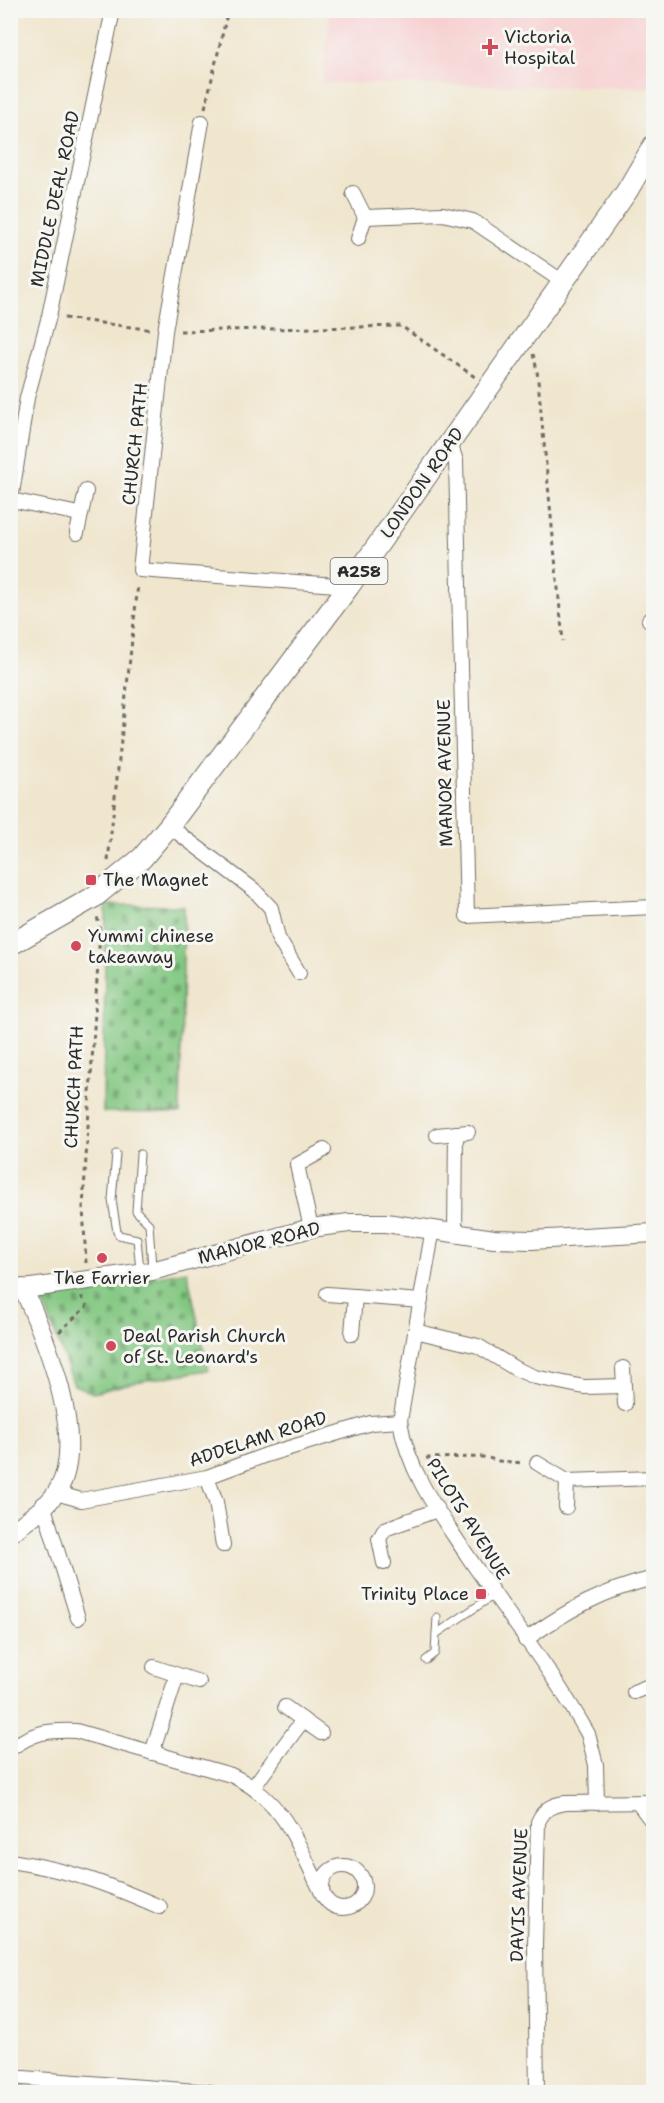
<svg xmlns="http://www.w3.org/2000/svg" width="664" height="2103" viewBox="0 0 664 2103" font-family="'Shantell Sans',sans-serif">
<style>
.built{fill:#f7cfd0}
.grass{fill:#83c882;stroke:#577a56;stroke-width:1.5}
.cemetery{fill:url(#cemetery-stones);stroke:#577a56;stroke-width:1.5}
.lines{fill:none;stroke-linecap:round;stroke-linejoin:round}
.lane-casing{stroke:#706c64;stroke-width:9}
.street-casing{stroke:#706c64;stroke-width:16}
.secondary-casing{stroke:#706c64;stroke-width:20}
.primary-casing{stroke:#706c64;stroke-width:23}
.path{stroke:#706c64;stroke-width:3;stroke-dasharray:4.5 4.5;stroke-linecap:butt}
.lane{stroke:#fff;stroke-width:7}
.street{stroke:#fff;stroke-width:14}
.secondary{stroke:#fff;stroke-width:18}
.primary{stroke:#fff;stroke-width:21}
.poi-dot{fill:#d1495b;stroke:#f6f6f2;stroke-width:2}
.labels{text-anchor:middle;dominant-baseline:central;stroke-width:6;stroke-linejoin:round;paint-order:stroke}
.shield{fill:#f6f6f2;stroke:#686867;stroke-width:1.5}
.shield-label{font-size:16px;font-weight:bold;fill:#2b2b2b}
.poi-label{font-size:18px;fill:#2b2b2b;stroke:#f6f6f2;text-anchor:start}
.street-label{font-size:18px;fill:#2b2b2b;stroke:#f6f6f2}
</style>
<defs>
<pattern id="cemetery-stones" width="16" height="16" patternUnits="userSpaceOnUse" patternTransform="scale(1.5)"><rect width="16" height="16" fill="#83c882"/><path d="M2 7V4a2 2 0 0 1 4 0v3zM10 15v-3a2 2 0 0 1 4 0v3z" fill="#6ba36b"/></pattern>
</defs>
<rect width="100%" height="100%" fill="#f6f6f2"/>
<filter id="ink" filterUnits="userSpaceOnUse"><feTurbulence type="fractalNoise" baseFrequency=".0167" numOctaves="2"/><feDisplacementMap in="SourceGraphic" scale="12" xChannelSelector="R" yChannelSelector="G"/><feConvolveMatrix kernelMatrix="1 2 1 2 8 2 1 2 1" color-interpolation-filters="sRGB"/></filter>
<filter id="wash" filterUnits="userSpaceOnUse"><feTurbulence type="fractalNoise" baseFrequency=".008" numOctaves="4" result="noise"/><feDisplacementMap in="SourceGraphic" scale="24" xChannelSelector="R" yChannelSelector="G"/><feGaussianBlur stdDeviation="1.35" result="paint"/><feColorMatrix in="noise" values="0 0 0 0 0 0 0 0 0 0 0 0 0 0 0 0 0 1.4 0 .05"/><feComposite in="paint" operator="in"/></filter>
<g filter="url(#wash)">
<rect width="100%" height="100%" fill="#f0e6ce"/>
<polygon class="built" points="330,11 653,11 653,88 322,83"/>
<polygon class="grass" points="10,2080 28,2087 64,2090 70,2085 100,2089 104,2092 11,2092"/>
<g class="cemetery">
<polygon points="106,905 184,906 180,1113 103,1112"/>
<polygon points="187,1271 208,1370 135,1382 93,1393 74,1385 41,1295"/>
</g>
</g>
<g filter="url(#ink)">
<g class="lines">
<g class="lane-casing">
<g id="lane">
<polyline points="116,1154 112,1200 117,1232 119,1235 137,1239 140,1270"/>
<polyline points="140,1154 136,1211 149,1224 152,1268"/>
<polyline points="436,1634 437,1617"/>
<polyline points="426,1660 435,1653 436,1634 494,1595"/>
</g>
</g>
<g class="street-casing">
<g id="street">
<polyline points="202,122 165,331 140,570 349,586"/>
<polyline points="353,193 365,217 358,239"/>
<polyline points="365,217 443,214 473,221 563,282"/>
<polyline points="450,443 456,461 467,916 654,907"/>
<polyline points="79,514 11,500 27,398 49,316 113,10"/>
<polyline points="77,533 86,491"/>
<polyline points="649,620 654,619"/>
<polyline points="169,826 254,890 271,908 278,938 299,973"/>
<polyline points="437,1135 468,1132"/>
<polyline points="311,1228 297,1165 324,1150"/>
<path d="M433,1228L400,1421C408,1472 439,1513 467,1555C507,1614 553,1672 588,1734L596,1765L597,1803"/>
<polyline points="455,1233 456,1133"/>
<polyline points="327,1294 421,1301"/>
<polyline points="415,1331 478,1346 516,1369 535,1377 584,1387 624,1386"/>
<polyline points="352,1334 355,1296"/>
<polyline points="623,1368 625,1404"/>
<polyline points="537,1463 567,1481 654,1478"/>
<polyline points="207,1477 216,1502 223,1545"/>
<polyline points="56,1493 81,1500 207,1477 266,1455 371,1423 400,1421"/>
<polyline points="43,1504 78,1618"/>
<polyline points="566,1507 567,1481"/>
<polyline points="384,1563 379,1539 385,1529 437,1510"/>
<path d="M525,1640C568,1610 603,1590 654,1578"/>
<polyline points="154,1667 199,1682"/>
<polyline points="634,1692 654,1684"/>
<polyline points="285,1707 321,1733"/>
<path d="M10,1749C34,1732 47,1730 76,1731L231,1775C286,1801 297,1844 323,1895"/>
<polyline points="152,1753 177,1675"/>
<polyline points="254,1786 303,1720"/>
<polyline points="638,1803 654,1824"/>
<path d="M10,1861C70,1870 105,1883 160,1907"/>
<circle cx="343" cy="1887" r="21"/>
<polyline points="10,2077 210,2092"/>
<path d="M537,2092L535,1945L538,1822C544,1809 551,1805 565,1803L654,1802"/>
</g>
</g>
<g class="secondary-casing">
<g id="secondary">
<polyline points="10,1291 152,1271 311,1228 349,1223 386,1223 494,1239 531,1240 654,1233"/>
<path d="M10,1534C25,1521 48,1507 58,1490C88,1440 45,1337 23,1288"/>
</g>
</g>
<g class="primary-casing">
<polyline id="primary" points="10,945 94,897 142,858 169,826 349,586 627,191 654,145"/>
</g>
<g class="path">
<polyline points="205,108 228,10"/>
<polyline points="64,318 153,330"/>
<polyline points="180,331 401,326 475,377"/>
<polyline points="533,354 537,370 563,641"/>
<polyline points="108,861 138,584"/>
<polyline points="86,1263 83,1207 100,931 97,916"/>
<polyline points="59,1332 87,1306 81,1296"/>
<polyline points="426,1458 485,1457 499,1461 524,1463"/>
</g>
<use href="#lane" class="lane"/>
<use href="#street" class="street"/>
<use href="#secondary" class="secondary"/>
<use href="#primary" class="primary"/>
</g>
</g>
<g class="poi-dot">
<path d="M487 38h6v6h6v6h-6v6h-6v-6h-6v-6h6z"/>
<rect x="85" y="874" width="12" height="12" rx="3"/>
<circle cx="76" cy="946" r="6"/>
<circle cx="102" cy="1258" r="6"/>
<circle cx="111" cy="1346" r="6"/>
<rect x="475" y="1588" width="12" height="12" rx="3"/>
</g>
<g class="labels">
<rect class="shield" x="330.5" y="558" width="57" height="26" rx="4.5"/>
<g class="shield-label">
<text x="359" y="571">A258</text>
</g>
<g class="poi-label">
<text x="504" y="37">Victoria<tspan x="504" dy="21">Hospital</tspan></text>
<text x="103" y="880">The Magnet</text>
<text x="88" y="936">Yummi chinese<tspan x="88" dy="21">takeaway</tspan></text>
<text x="102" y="1278" text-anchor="middle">The Farrier</text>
<text x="123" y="1336">Deal Parish Church<tspan x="123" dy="21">of St. Leonard's</tspan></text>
<text x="469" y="1594" text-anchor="end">Trinity Place</text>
</g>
<g class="street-label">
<text transform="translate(55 199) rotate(-78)">MIDDLE DEAL ROAD</text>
<text transform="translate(135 444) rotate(-84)">CHURCH PATH</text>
<text transform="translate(422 483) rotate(-55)">LONDON ROAD</text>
<text transform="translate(445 773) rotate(-91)">MANOR AVENUE</text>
<text transform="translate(74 1087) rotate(-87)">CHURCH PATH</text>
<text transform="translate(259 1243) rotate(-14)">MANOR ROAD</text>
<text transform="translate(258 1439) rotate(-18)">ADDELAM ROAD</text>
<text transform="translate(468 1519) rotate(58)">PILOTS AVENUE</text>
<text transform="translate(519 1895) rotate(-88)">DAVIS AVENUE</text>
</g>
</g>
<rect width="664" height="2103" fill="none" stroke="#f6f6f2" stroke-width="36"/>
</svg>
